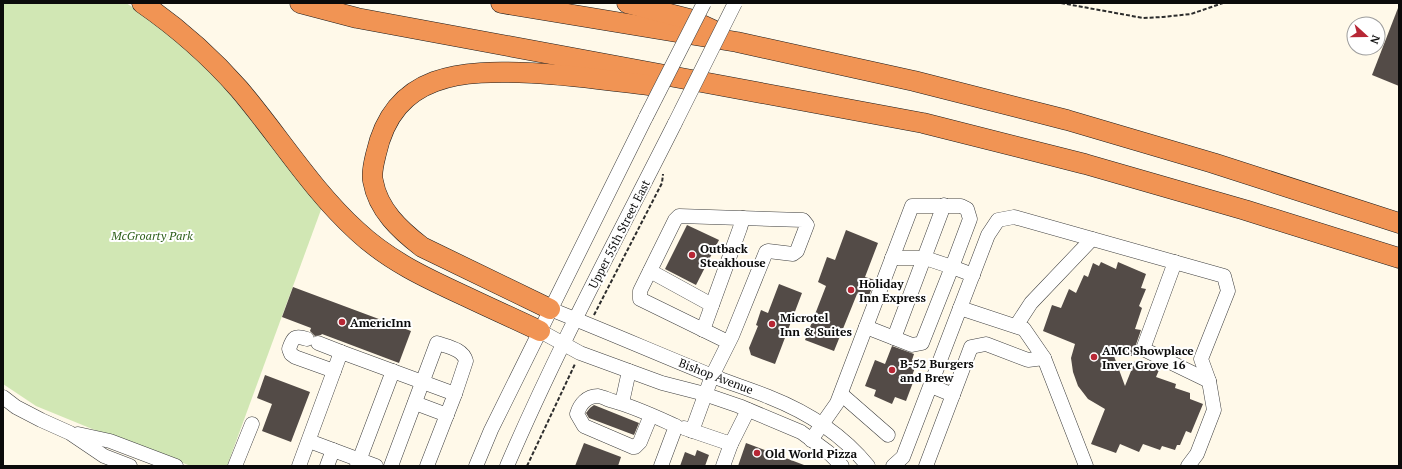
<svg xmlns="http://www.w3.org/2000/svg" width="1402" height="469" viewBox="0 0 1402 469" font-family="'PT Serif',serif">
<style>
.green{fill:#d1e7b4}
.building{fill:#534b47}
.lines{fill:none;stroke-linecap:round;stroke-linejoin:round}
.minor-casing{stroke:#3e3e3e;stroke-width:15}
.highway-casing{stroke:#1c1c1c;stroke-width:21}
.path{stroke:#2d2d2d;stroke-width:2;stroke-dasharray:4 2;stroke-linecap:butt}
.minor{stroke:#fff;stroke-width:14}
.highway{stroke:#f19454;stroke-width:20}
.minor-bridge-casing{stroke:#3e3e3e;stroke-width:15;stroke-linecap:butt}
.minor-bridge{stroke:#fff;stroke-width:14}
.poi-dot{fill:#b72735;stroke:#fff;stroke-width:1.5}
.labels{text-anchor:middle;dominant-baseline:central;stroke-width:4;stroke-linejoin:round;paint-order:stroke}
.street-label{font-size:12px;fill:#0b0b0b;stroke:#fff}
.park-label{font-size:12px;font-style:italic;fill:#2f601d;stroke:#fff}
.poi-label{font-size:12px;font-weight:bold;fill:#0b0b0b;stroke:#fff;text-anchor:start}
</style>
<rect width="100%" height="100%" fill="#fff9e9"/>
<polygon class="green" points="3,3 126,3 145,15 176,37 215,76 322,207 227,466 191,466 102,433 36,406 3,384"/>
<g class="building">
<polygon points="1398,8 1399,8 1399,86 1372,75"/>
<polygon points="687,225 719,240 696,285 665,269"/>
<polygon points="846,230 878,243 865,277 875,280 868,298 857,294 834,351 805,340 826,286 818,282 827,257 835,260"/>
<polygon points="1101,262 1116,269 1118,262 1146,274 1141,288 1146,289 1139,306 1142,308 1135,329 1141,330 1132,356 1111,348 1125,386 1135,361 1159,370 1156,377 1176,384 1175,388 1190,393 1190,399 1203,404 1191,433 1186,431 1180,445 1177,445 1175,450 1162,446 1160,450 1143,444 1139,452 1120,444 1116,453 1091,444 1105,409 1088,399 1078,386 1073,372 1071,358 1075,344 1043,331 1052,305 1061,308 1069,289 1076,293 1084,275 1088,277 1093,263 1099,266"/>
<polygon points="779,284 802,293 775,364 751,355 749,348 758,326 756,325 761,310 768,313"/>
<polygon points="293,287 411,331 399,363 322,334 321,335 315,336 310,331 311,328 282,317"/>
<polygon points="892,346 914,354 912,360 917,362 912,376 915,377 906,401 895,397 892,404 874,396 876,390 865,386 875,360 885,364"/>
<polygon points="265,375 310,392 291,442 262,431 272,404 257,398"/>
<polygon points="594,405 639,423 634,435 589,418 586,413 590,408"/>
<polygon points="584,443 621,457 618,466 575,466"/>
<polygon points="746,443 804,465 804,466 738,466"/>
<polygon points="697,450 709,455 705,466 680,466 685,452 695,456"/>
</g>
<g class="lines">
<g class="minor-casing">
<g id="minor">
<polyline points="1175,262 1143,349 1209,381"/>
<polyline points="650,271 712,305"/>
<polyline points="960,308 1024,329 1044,358 1086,466"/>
<path d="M550,309C603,330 656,353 710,375C729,383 750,389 769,397C807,412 842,434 868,466"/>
<polyline points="1016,326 1031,303 1092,239"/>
<polyline points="866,327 912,345 922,343 952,267 925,258 892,258"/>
<polyline points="703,330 740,228 743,218"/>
<polyline points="540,331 580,353 662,383 701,393 739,406 801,432 828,452 842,466"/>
<polyline points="894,338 944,205"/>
<path d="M307,339C295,335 293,337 289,349L291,354L295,357L334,371"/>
<polyline points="318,343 341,352"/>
<polyline points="931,386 953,395"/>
<polyline points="841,394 888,435"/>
<polyline points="3,397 16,407 41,420 70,433 104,456 130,466"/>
<polyline points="415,403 447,415"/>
<polyline points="622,403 629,371"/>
<path d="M651,415L640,442L635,447H633L584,426L577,414C580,404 587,396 598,396C603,397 609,400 613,401C635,407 656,417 676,426L661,466"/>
<polyline points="684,428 731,444 748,410"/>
<polyline points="692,431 712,376 732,336 766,252 768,251 793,254 797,251 807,225 803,220 679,216 675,220 640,291 640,299 728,342"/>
<polyline points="78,434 110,441 176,466"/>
<polyline points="811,440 837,403 912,206 961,206 967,209 970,219 952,267 973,275"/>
<polyline points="309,441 376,466"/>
<polyline points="235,466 252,424"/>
<polyline points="299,466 341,352 455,394 427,466"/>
<polyline points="327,466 333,450"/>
<polyline points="357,466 393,371"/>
<path d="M391,466L437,343C448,347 463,349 466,361L455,394"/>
<polyline points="476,466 491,430 646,117"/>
<path d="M507,466C557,349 618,236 675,123"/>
<polyline points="723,466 731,444"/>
<polyline points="893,466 903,457 988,235 998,220 1014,217 1224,276 1228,291 1201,359 1209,381 1214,410 1197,454 1188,466"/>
<polyline points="926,466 971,347 986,344 1028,360 1044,358"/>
</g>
</g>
<g class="highway-casing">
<g id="highway">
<path d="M142,3C178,28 210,56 239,89C279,136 311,189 357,231C389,261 426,278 465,296C490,308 515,319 540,331"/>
<polyline points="300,3 357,18 923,123 1085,164 1245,210 1399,258"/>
<polyline points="501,3 737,42 914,81 1067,120 1213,163 1399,223"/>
<polyline points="627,3 689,19 713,30"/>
<path d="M550,309L422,247C400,230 378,210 373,181C371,173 374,162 376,154C394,72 462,70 532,73C573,75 614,81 655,86"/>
</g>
</g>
<g class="path">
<polyline points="1061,3 1143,18 1163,17 1191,14 1223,3"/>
<polyline points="594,315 662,183 663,174"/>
<polyline points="527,466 575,364"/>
</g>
<use href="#minor" class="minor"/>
<use href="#highway" class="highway"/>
<g class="minor-bridge-casing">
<g id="minor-bridge">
<polyline points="646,117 704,3"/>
<polyline points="675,123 735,3"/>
</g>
</g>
<use href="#minor-bridge" class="minor-bridge"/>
</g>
<g class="poi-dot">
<circle cx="692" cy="255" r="4"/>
<circle cx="851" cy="290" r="4"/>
<circle cx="342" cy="322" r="4"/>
<circle cx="772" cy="324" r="4"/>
<circle cx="1094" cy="357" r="4"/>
<circle cx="892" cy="370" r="4"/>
<circle cx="757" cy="453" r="4"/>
</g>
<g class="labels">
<g class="street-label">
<text transform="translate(619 234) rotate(-63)">Upper 55th Street East</text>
<text transform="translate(716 376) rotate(21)">Bishop Avenue</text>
</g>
<g class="park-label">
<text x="152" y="235">McGroarty Park</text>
</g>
<g class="poi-label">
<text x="700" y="248">Outback<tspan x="700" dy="14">Steakhouse</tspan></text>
<text x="859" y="283">Holiday<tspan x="859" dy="14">Inn Express</tspan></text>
<text x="780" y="317">Microtel<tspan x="780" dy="14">Inn &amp; Suites</tspan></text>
<text x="350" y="322">AmericInn</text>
<text x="1102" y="350">AMC Showplace<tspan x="1102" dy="14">Inver Grove 16</tspan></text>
<text x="900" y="363">B-52 Burgers<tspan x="900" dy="14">and Brew</tspan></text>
<text x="765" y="453">Old World Pizza</text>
</g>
</g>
<rect width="1402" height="469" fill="none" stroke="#0b0b0b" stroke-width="8"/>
<g transform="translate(1366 36) rotate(111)"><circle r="19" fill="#ffffff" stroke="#9d9d9d"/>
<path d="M0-3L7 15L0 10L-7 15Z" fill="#b72735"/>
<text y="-6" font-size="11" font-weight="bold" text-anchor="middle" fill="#0b0b0b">N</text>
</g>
</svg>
